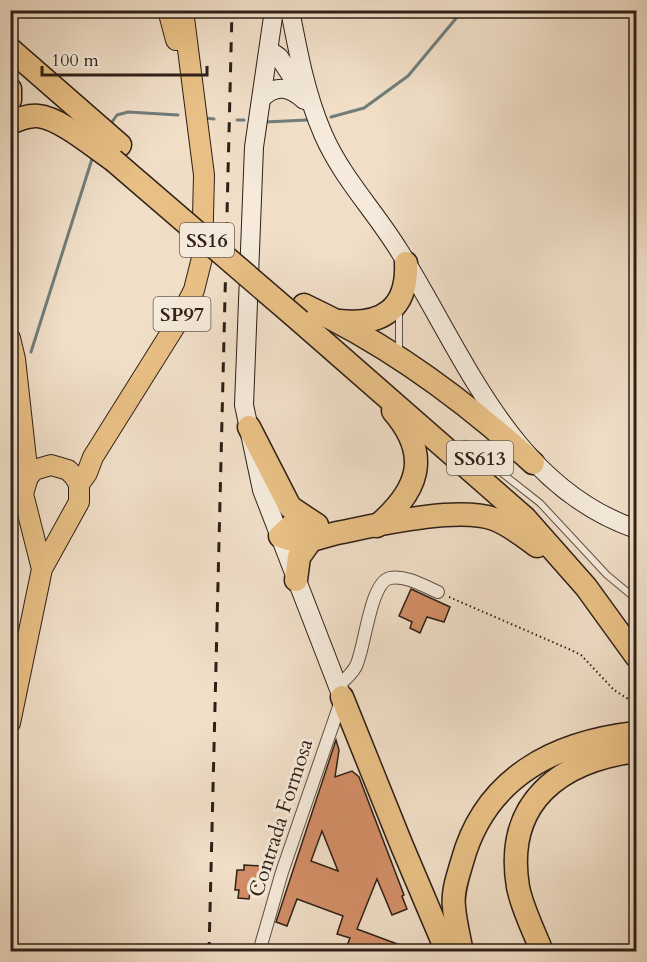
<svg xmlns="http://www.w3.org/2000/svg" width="647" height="962" viewBox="0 0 647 962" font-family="Cardo,serif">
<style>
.green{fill:#b9c196;stroke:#747056;stroke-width:1.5}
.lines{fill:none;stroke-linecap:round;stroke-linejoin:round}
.stream{stroke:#707d7a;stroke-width:3}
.building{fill:#d28d66;stroke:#2f2017;stroke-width:1.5;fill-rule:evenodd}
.lane-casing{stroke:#5f5043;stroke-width:8}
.street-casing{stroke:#5f5043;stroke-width:14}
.secondary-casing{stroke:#2f2017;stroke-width:20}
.primary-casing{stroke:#2f2017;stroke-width:22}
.highway-casing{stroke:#2f2017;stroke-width:25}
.path{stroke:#2f2017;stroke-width:2;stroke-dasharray:1.5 3;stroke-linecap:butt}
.lane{stroke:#f5eadb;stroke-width:6}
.street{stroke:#f5eadb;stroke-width:12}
.secondary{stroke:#f5eadb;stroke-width:18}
.primary{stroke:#e8bf84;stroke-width:20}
.highway{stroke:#e8bf84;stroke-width:22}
.rail{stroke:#2f2017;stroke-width:3;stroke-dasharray:10 10;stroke-linecap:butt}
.highway-bridge-casing{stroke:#2f2017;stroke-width:25;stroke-linecap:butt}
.highway-bridge{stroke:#e8bf84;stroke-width:22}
.labels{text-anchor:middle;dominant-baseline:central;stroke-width:6;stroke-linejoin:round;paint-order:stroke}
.shield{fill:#f5eadb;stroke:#6a5d52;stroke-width:1.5}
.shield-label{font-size:20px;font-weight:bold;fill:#2f2017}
.street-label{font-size:21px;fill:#2f2017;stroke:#f5eadb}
</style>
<rect width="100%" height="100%" fill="#f0dec7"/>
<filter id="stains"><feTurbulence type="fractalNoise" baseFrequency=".00333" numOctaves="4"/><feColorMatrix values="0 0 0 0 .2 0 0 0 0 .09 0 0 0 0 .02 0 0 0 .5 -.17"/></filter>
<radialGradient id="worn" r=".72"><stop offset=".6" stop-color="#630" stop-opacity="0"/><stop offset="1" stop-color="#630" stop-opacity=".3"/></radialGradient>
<path class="green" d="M11,385C18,466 16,534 11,615Z"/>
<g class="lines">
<g class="stream">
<polyline points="331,117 364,108 408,76 463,10"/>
<polyline points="206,118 214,119"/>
<polyline points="237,120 244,120"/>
<polyline points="112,122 117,115 128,112 178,115"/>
<polyline points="265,122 307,120"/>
<polyline points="31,352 92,159"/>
</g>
</g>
<g class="building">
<polygon points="411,589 450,607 444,622 427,617 420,633 410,628 412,622 399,616"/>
<path d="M336,740L339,750L335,777L352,771L359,777L404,895L402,896L407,909L392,915L377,879L357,929L416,951H345L350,938L337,934L343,916L297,899L287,926L276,922ZM322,831L338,871L311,861Z"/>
<polygon points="244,865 263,866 261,881 257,880 256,886 251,886 249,899 238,898 239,890 235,890 237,870 244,870"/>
</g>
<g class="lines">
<g class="lane-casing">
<g id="lane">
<polyline points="399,352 399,312"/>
<polyline points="465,444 540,503 607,575 636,599"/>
</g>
</g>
<g class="street-casing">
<g id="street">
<path d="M338,686C345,680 352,674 356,666C365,648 370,582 390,578C406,575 424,586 438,592"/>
<polyline points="259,952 282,872 342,698"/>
</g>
</g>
<g class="secondary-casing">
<g id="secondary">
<polyline points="274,10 254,147 244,405 262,490 342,697"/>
<path d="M290,10C298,52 306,95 323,134C342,178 375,211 400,252C465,356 511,486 636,529"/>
<polyline points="269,50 279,57 304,95"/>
<path d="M262,98C276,84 290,87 304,100"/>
</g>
</g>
<g class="primary-casing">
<g id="primary">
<polyline points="168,10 176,40"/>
<polyline points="10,338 15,359 28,477"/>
<polyline points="79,484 87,473 93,457 177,323 194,290 202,258 204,175 183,10"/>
<polyline points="10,723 42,569 79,502 79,484 74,476 68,470 51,465 34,470 28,477 23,494 42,569"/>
</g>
</g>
<g class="highway-casing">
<g id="highway">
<polyline points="10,49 120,145"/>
<polyline points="10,89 10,100"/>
<path d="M10,123C19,119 28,115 38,116C60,118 94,147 113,160"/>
<path d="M304,305C388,344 464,400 533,463"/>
<polyline points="300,321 525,518 586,587 636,656"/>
<path d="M339,321C383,326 408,308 406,263"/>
<polyline points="249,427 290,507 317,525"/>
<path d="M308,521L292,525L280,536C309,547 310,539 337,533C377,525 457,506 494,519C510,525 523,536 537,546"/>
<path d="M377,526C418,491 432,456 393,411"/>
<polyline points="296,580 299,557 309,543"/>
<polyline points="342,697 402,846 447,952"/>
<path d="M462,952C459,937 455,921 454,907C452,892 458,876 462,862C485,777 555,742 636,733"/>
<path d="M542,952C534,931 522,908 518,887C504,802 560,761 636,751"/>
</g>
</g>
<polyline class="path" points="449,597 571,650 581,655 614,690 636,704"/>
<use href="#lane" class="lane"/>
<use href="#street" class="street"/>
<use href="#secondary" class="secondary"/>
<use href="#primary" class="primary"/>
<use href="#highway" class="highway"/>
<polyline class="rail" points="209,952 232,10"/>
<g class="highway-bridge-casing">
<polyline id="highway-bridge" points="113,160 300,321"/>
</g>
<use href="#highway-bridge" class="highway-bridge"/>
</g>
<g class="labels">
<g class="shield">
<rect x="180" y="223" width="54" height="34" rx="4.5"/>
<rect x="153.5" y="297" width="57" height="34" rx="4.5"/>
<rect x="447" y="441" width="66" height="34" rx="4.5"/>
</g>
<g class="shield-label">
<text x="207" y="240">SS16</text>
<text x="182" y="314">SP97</text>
<text x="480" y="458">SS613</text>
</g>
<g class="street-label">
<text transform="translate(281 818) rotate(-72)">Contrada Formosa</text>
</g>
</g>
<rect width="647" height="962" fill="none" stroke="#f0dec7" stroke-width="36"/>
<rect x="12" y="12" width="623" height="938" fill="none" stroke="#2f2017" stroke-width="3"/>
<rect x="18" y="18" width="611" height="926" fill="none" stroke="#2f2017" stroke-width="1.5"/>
<path d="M42 66v9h165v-9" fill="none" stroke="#2f2017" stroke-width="3"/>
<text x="51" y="66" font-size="18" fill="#2f2017" stroke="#f5eadb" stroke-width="4.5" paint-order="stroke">100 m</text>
<rect width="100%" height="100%" filter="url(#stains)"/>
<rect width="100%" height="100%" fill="url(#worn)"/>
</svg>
